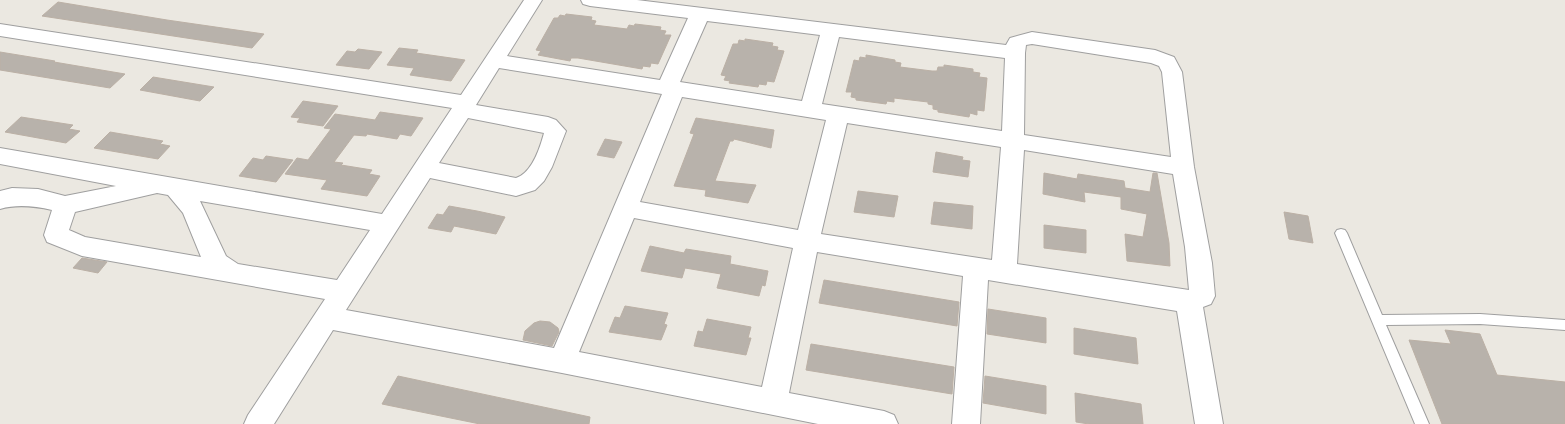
<svg xmlns="http://www.w3.org/2000/svg" width="1565" height="424" viewBox="0 0 1565 424" font-family="Mulish,sans-serif">
<style>
.building{fill:#b8b2ab;stroke:#bbb0a5}
.lines{fill:none;stroke-linecap:round;stroke-linejoin:round}
.service-casing{stroke:#9f9f9f;stroke-width:2}
.minor-casing{stroke:#9f9f9f;stroke-width:2}
.service{fill:#fff;fill-rule:evenodd}
.minor{fill:#fff;fill-rule:evenodd}
</style>
<rect width="100%" height="100%" fill="#ebe8e1"/>
<g class="building">
<polygon points="58,2 167,20 264,34 252,48 42,16"/>
<polygon points="566,14 592,17 591,20 596,21 594,25 627,29 629,25 634,26 635,24 661,27 660,30 666,31 664,35 671,35 658,64 651,63 650,67 643,66 642,69 578,58 571,58 570,61 538,55 541,51 536,50 554,18 558,18 560,15 565,16"/>
<polygon points="745,39 773,43 772,46 778,47 777,50 784,51 774,82 767,81 766,85 759,84 758,87 729,83 730,81 724,80 726,76 721,75 733,44 738,44 739,40 745,41"/>
<polygon points="399,48 418,50 416,53 465,60 451,81 410,75 414,68 387,65"/>
<polygon points="358,49 382,52 369,69 336,65 347,51 355,52"/>
<polygon points="0,52 55,61 54,62 125,74 110,88 0,70"/>
<polygon points="866,55 895,60 895,62 901,63 900,67 932,71 937,71 938,67 944,67 944,65 973,69 973,72 980,73 979,77 987,78 984,111 977,110 977,115 970,113 969,117 938,112 938,110 933,109 933,105 928,104 928,102 894,98 894,102 887,101 886,104 856,100 856,98 851,97 852,92 846,92 854,60 859,61 860,57 866,58"/>
<polygon points="153,77 214,87 200,101 140,90"/>
<polygon points="303,101 338,106 323,126 297,122 300,118 291,117"/>
<polygon points="380,112 423,118 411,136 400,134 397,139 367,134 366,136 354,135 334,162 343,163 341,165 372,170 369,174 380,176 367,196 321,189 327,180 285,174 297,158 308,160 331,129 324,128 335,114 375,120"/>
<polygon points="21,117 73,125 69,129 80,131 66,143 5,132"/>
<polygon points="696,118 774,130 771,148 734,139 733,141 730,141 715,181 756,185 748,203 705,196 706,190 674,186 694,134 690,133"/>
<polygon points="110,132 163,141 160,144 170,146 158,159 94,148"/>
<polygon points="605,139 622,142 614,158 597,155"/>
<polygon points="936,152 963,157 962,160 970,161 968,177 933,172"/>
<polygon points="266,156 293,160 276,182 239,176 253,158 263,160"/>
<polygon points="1044,173 1077,179 1078,174 1124,181 1125,188 1150,192 1153,173 1157,173 1169,243 1170,266 1127,261 1125,234 1143,237 1147,214 1121,209 1121,197 1084,192 1085,202 1043,194"/>
<polygon points="858,191 898,196 894,217 854,212"/>
<polygon points="934,202 973,206 972,229 931,224"/>
<polygon points="449,206 477,211 505,217 496,234 454,226 451,232 428,228 437,214 443,215"/>
<polygon points="1284,212 1308,216 1313,243 1289,239"/>
<polygon points="1044,225 1086,230 1086,253 1044,248"/>
<polygon points="650,246 684,253 686,249 731,256 730,264 768,271 765,286 762,285 759,296 717,288 721,274 685,268 682,278 641,271"/>
<polygon points="82,258 107,262 98,273 73,268"/>
<polygon points="824,280 959,302 957,326 819,303"/>
<polygon points="625,306 668,313 664,324 667,325 661,340 609,332 615,317 620,318"/>
<polygon points="988,309 1046,318 1046,343 987,334"/>
<polygon points="707,319 751,327 748,338 751,338 746,355 694,346 698,331 703,332"/>
<polygon points="540,321 550,322 558,328 559,332 552,346 523,340 525,331 534,323"/>
<polygon points="1074,328 1136,338 1138,364 1074,354"/>
<polygon points="1445,330 1480,334 1497,375 1565,382 1565,424 1442,424 1409,340 1451,344"/>
<polygon points="811,344 954,367 952,394 806,370"/>
<polygon points="398,376 590,417 589,424 480,424 382,404"/>
<polygon points="985,376 1046,386 1046,414 983,403"/>
<polygon points="1075,393 1141,404 1143,424 1089,424 1076,422"/>
</g>
<g class="lines">
<g class="service-casing">
<polygon id="service" points="1341,229 1345,230 1347,233 1382,315 1480,314 1565,320 1565,330 1480,324 1386,325 1429,424 1415,424 1335,233 1337,230"/>
</g>
<g class="minor-casing">
<path id="minor" d="M524,0H542L507,56L660,80L688,18L590,6L583,4L581,0H637L1006,45L1010,38L1032,32L1155,50L1174,57L1182,72L1194,167L1212,263L1215,296L1211,304L1203,307L1223,424H1195L1177,311L988,280L980,424H952L963,276L817,252L789,393L884,411L894,415L898,424H818L562,373L333,330L274,424H244L248,415L325,299L82,256L47,242L44,235L52,210C34,206 17,204 0,209V191L12,188L38,189L65,196L116,186L0,164V148L382,214L452,108L0,36V24L461,95ZM707,21L820,35L802,101L680,82ZM839,37L1005,58L1002,131L822,104ZM1032,44L1151,63L1159,66L1162,72L1171,157L1024,135L1025,53L1026,45ZM499,68L662,94L554,348L346,310L430,178L516,196L535,190L544,181L552,167L566,131L556,120L548,117L476,105ZM682,97L826,120L798,230L640,202ZM468,118L544,133C540,148 532,173 516,178L439,163ZM847,123L1001,147L992,260L821,234ZM1024,150L1173,174L1185,247L1189,290L1017,264ZM157,193L168,195L183,213L201,257L85,237L69,230L75,212ZM200,201L370,230L337,280L238,264L226,256ZM634,218L793,248L762,387L579,352Z"/>
</g>
<use href="#service" class="service"/>
<use href="#minor" class="minor"/>
</g>
</svg>
